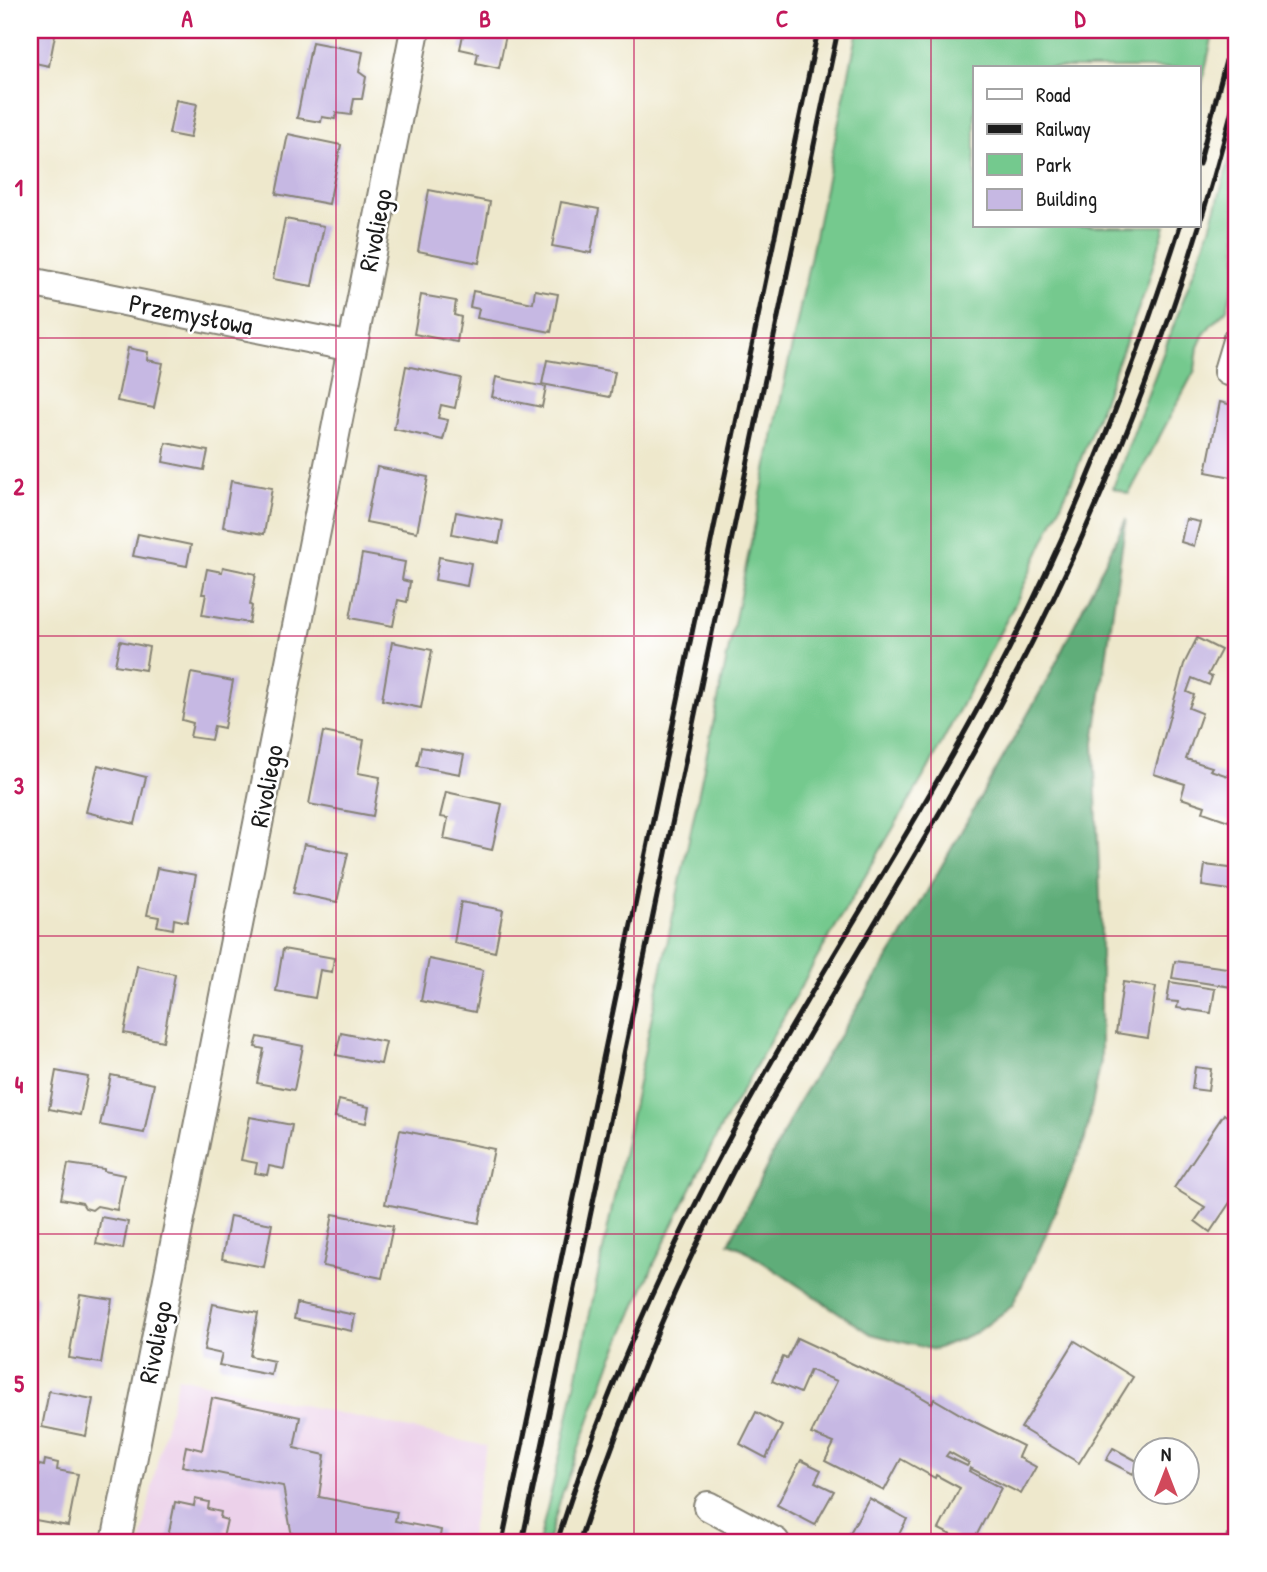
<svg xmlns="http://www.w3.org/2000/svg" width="1267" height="1572" viewBox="0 0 1267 1572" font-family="'Patrick Hand',sans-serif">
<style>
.built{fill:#ecd1ea}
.green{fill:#74c98e;stroke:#487255;stroke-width:2}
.forest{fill:#5fad79;stroke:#3e644a;stroke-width:2}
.building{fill:#c6b8e3;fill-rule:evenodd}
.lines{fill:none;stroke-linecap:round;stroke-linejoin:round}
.minor-casing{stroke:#858274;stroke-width:32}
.minor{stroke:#fff;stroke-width:28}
.rail{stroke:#1c1c1c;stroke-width:5}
.grid{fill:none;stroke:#c2185b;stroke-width:2;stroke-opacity:0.55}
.labels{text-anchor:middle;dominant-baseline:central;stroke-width:5;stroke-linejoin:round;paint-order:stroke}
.street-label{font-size:26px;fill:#1c1c1c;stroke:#fff}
.neatline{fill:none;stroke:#c2185b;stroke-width:2.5}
.grid-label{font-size:23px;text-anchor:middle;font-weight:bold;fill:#c2185b}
</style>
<rect width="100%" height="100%" fill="#fff"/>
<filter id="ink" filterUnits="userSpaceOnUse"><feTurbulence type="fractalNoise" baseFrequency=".0143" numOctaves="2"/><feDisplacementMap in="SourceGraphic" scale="14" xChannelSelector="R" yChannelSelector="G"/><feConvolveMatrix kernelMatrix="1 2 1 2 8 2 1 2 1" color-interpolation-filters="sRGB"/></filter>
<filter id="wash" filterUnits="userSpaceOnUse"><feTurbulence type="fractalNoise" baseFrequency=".00686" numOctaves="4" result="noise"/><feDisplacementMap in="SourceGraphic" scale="28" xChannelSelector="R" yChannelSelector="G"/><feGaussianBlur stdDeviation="1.57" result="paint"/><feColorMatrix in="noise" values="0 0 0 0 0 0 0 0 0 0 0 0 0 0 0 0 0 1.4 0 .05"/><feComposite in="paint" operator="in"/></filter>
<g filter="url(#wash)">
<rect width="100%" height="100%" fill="#eee8cc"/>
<polygon class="built" points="178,1377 486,1446 469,1542 141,1542 158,1458"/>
<g class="green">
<polygon points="858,30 1214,30 1199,97 1199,68 975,68 975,226 1165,226 1146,289 1075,474 1017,600 928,769 816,960 719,1131 654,1264 610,1364 561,1497 548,1542 539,1542 563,1442"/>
<polygon points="1237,133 1237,271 1227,309 1211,325 1203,336 1198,347 1195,370 1129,494 1113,488 1210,228"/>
</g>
<polygon class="forest" points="1126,519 1094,743 1101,922 1101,1061 1085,1139 1041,1246 1012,1306 977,1332 934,1350 871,1334 743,1249 729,1243 800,1099 900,939 1050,675"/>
<g id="blocks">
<g class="building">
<polygon points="30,30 56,30 49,66 30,62"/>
<polygon points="464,30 507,30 499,68 476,63 478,53 460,49"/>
<polygon points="312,42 363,52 359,72 366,77 362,99 354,99 351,115 336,113 335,119 322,117 321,122 297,118"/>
<polygon points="176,100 197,104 190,138 169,134"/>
<polygon points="288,134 341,145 329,204 276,194"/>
<polygon points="429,190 490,202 479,263 418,251"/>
<polygon points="561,202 599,209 591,253 552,246"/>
<polygon points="285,219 324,226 312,286 273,279"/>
<polygon points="535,290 558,294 551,332 477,318 479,309 470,307 473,291 533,303"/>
<polygon points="421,295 456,301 454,315 461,317 457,342 414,334"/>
<polygon points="128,348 148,352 147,360 163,363 154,408 117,401"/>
<polygon points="547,360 615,372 610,397 542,384"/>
<polygon points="406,366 461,378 455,408 441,405 438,418 448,420 443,440 394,429"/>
<polygon points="496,377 546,387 542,407 492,397"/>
<polygon points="1220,402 1237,406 1237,478 1206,472"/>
<polygon points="166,443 208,451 204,470 163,462"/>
<polygon points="377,467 428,477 417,532 366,522"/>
<polygon points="231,481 272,488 264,534 223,527"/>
<polygon points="456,512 503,521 499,543 452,534"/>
<polygon points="1186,519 1200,522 1194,546 1181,542"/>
<polygon points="138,534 191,545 187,566 133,556"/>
<polygon points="362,554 405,562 402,580 410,582 407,602 398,600 393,626 350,618"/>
<polygon points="439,557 471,563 467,586 435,580"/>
<polygon points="223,567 256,574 250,605 252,606 249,623 202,615 206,594 202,594 207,569 222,572"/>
<polygon points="1197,638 1221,650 1208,675 1212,677 1209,685 1192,678 1187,692 1194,695 1189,708 1202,713 1186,759 1212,767 1210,770 1237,779 1236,801 1237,802 1237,824 1203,812 1205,806 1181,798 1185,784 1154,774 1184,664"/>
<polygon points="120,641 149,647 145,670 115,665"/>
<polygon points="392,642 432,650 421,708 382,700"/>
<polygon points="191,673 233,681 224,728 214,726 211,740 190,737 193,723 182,720"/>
<polygon points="323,732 364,740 358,773 380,777 373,816 309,804"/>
<polygon points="421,747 464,755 460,774 417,766"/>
<polygon points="98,765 146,777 135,824 86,812"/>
<polygon points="446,792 502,804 492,850 444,839 448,818 440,817"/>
<polygon points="304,844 348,853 337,902 293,893"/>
<polygon points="1205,865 1237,869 1237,891 1202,886"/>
<polygon points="157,868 196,875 187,922 174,919 173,929 157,926 159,917 147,915"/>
<polygon points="461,902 503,910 495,952 454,943"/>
<polygon points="283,949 334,958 332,972 320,970 315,998 276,991"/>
<polygon points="429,959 483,970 475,1012 421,1001"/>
<polygon points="1175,961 1235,969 1232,987 1172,978"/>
<polygon points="137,966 175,974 163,1041 124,1033"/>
<polygon points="1123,982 1156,987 1148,1038 1116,1033"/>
<polygon points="1170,982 1215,989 1211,1013 1177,1008 1178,1002 1167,1001"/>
<polygon points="341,1033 386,1042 381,1064 336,1055"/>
<polygon points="258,1037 303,1046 294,1090 257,1083 264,1049 255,1047"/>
<polygon points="1195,1067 1211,1069 1208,1091 1192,1089"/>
<polygon points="56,1071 88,1077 80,1115 49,1109"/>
<polygon points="111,1075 154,1084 144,1133 100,1125"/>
<polygon points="339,1100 369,1107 366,1123 335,1117"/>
<polygon points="1224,1114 1237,1124 1237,1192 1210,1232 1195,1221 1205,1207 1174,1188"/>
<polygon points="250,1117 292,1125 284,1169 269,1166 267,1175 255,1173 257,1163 241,1160"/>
<polygon points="400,1130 494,1149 479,1223 385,1204"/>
<polygon points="68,1164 104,1169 104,1171 124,1175 117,1210 97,1206 92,1210 85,1208 82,1203 61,1199"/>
<polygon points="333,1214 393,1226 382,1278 323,1266"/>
<polygon points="230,1216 272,1224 264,1267 222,1259"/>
<polygon points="101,1217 128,1222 123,1249 96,1244"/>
<polygon points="30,1294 38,1296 31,1338 30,1338"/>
<polygon points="80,1294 112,1299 101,1363 69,1358"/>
<polygon points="297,1303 355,1315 352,1331 294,1319"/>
<polygon points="213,1304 258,1313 250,1356 274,1361 271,1375 219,1365 222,1354 204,1350"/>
<path d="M797,1338L911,1391L932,1403L934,1399L967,1418L1023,1446L1018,1457L1036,1467L1021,1494L970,1468L969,1471L1001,1488L973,1542H965L939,1529L960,1488L936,1475L935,1478L901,1459L884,1491L825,1461L834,1443L811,1434L837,1381L810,1370L800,1393L772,1381L783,1357L787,1359ZM949,1452L969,1463L967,1466L946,1456Z"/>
<polygon points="1075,1341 1133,1377 1079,1463 1021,1428"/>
<polygon points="49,1391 93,1399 86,1436 42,1427"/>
<polygon points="212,1398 300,1417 294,1448 325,1455 319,1497 397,1512 395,1521 441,1530 439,1542 293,1542 283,1486 182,1466 186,1446 202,1450"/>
<polygon points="756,1412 782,1426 766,1458 740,1444"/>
<polygon points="1113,1448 1139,1462 1133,1474 1106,1460"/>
<polygon points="45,1460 58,1463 57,1470 78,1474 68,1526 30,1519 30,1491 35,1464 44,1466"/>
<polygon points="801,1460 821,1470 815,1482 834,1491 815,1525 777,1505"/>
<polygon points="869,1498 907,1519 895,1542 845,1542"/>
<polygon points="195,1499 209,1502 208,1509 221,1512 220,1518 227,1520 222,1542 167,1542 175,1502 194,1506"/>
<polygon points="1142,1534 1157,1542 1138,1542"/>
<polygon points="1237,1534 1237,1542 1224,1542 1227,1535 1235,1539"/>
</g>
</g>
</g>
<g filter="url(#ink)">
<use href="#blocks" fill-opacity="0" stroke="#858274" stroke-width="2"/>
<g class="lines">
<g class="minor-casing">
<g id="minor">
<polyline points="30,282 352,347"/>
<polyline points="1228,371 1237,341"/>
<polyline points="708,1506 775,1542"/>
<polyline points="116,1542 415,30"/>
</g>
</g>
<use href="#minor" class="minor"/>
<g class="rail">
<polyline points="1199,164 1234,30"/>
<polyline points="502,1542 818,30"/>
<polyline points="522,1542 838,30"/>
<path d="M557,1542C610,1372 687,1209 776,1054C847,929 926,807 993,680C1070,533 1130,384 1180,226"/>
<path d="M579,1542C625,1402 681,1266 752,1136C834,985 928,841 1008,689C1108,499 1185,298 1237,90"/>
</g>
</g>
</g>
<path class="grid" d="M336,30V1542M634,30V1542M931,30V1542M30,338H1237M30,636H1237M30,936H1237M30,1234H1237"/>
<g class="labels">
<g class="street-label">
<text transform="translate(375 230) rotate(-79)">Rivoliego</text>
<text transform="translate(191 314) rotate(11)">Przemysłowa</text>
<text transform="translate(266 786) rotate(-79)">Rivoliego</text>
<text transform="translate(155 1342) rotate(-79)">Rivoliego</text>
</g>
</g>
<rect width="1267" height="1572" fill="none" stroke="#fff" stroke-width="77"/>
<rect x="973" y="66" width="228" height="161" fill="#ffffff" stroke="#a4a4a4" stroke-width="2"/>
<rect x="987" y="89" width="35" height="10" fill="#ffffff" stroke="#a4a4a4" stroke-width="2"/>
<text x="1036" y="102" font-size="21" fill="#1c1c1c">Road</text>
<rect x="987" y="124" width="35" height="10" fill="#1c1c1c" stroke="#a4a4a4" stroke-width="2"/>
<text x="1036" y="136" font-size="21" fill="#1c1c1c">Railway</text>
<rect x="987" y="154" width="35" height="21" fill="#74c98e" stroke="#a4a4a4" stroke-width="2"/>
<text x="1036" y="172" font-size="21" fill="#1c1c1c">Park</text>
<rect x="987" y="189" width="35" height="21" fill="#c6b8e3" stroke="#a4a4a4" stroke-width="2"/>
<text x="1036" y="206" font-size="21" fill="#1c1c1c">Building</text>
<g transform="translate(1166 1471)"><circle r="33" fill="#ffffff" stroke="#a4a4a4" stroke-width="2"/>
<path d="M0-5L12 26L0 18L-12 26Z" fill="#d1495b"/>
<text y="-10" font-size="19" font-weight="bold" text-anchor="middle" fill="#1c1c1c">N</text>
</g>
<rect x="38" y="38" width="1190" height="1496" class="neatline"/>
<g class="grid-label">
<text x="187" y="27">A</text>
<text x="485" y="27">B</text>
<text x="782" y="27">C</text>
<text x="1080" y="27">D</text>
<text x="19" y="196">1</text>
<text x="19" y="495">2</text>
<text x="19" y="794">3</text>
<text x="19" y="1093">4</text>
<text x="19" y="1392">5</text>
</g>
</svg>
